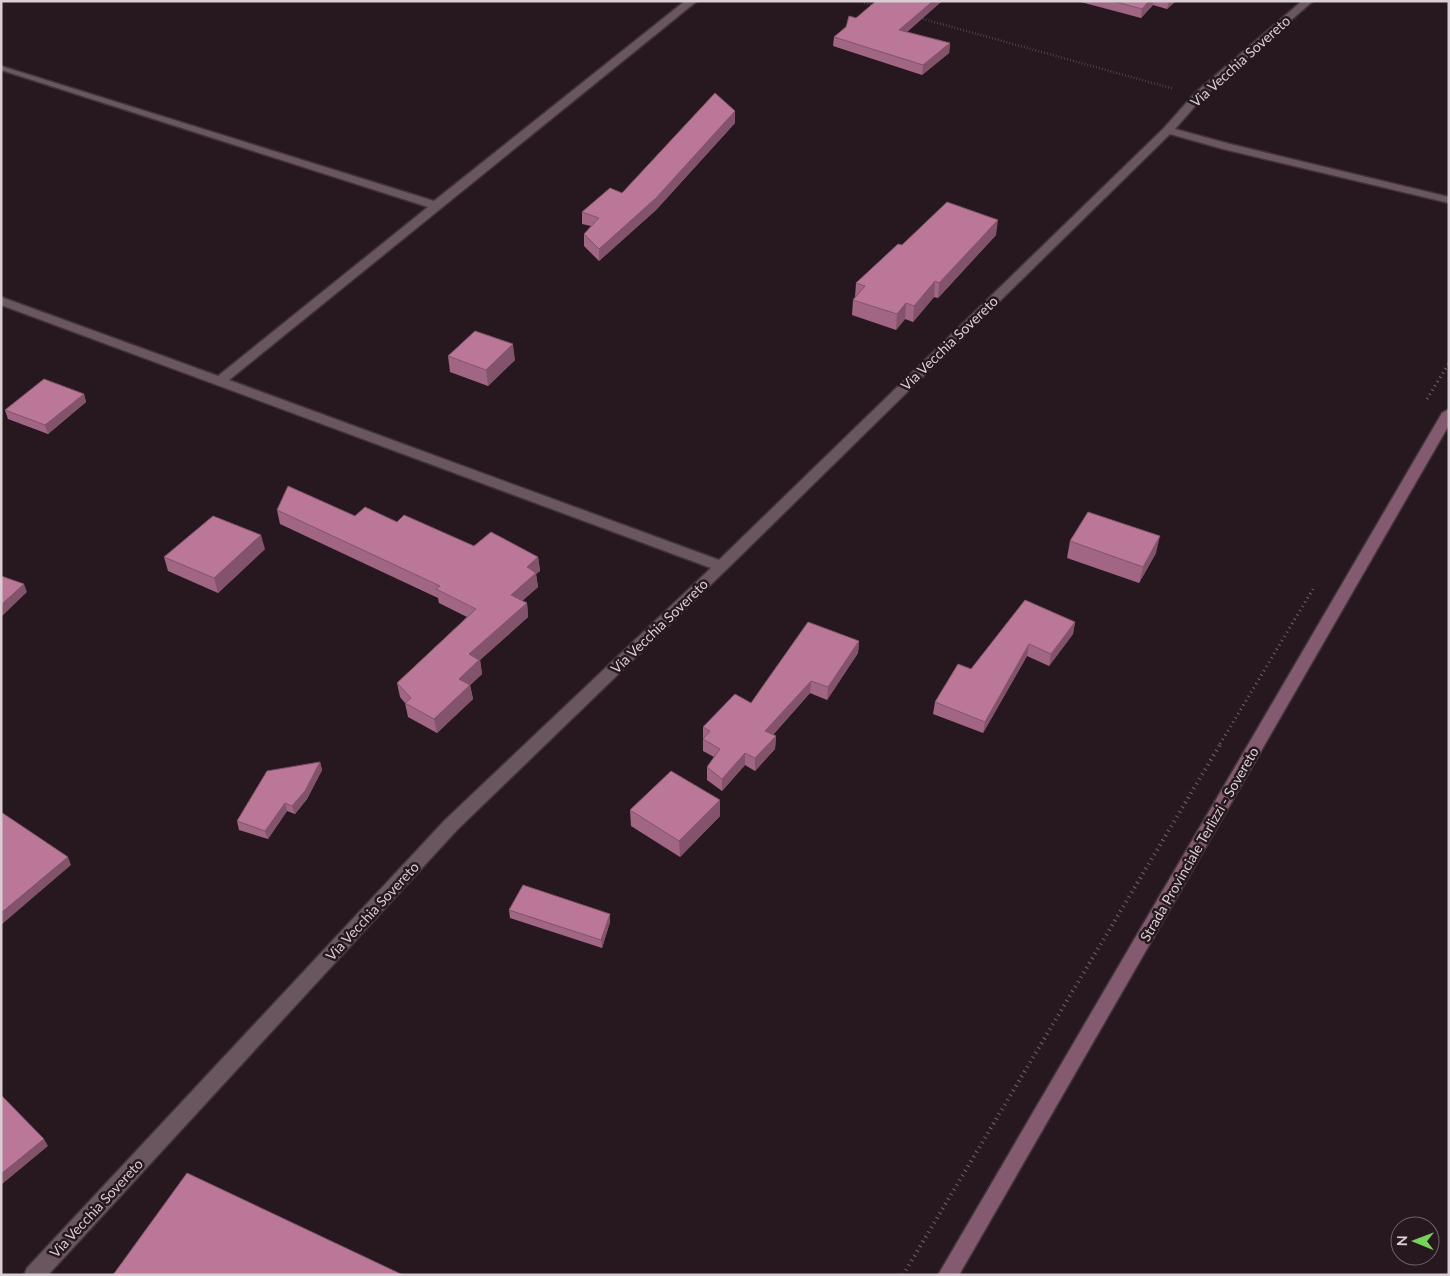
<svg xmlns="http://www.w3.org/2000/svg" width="1450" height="1276" viewBox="0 0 1450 1276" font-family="Lato,sans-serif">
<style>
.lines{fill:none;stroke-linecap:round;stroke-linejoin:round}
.minor-casing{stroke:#3f3439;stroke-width:3}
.secondary-casing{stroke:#3f3439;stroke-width:3}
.path-far2{stroke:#72656b;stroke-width:2.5;stroke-dasharray:0.5 2.5;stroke-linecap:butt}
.path-far1{stroke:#72656b;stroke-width:3;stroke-dasharray:1 4;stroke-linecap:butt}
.path{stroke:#72656b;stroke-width:4;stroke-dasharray:1 4.5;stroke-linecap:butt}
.minor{fill:#69565f;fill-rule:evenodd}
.secondary{fill:#835a6f;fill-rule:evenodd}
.wall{fill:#a06683}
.shaded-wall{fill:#82536a}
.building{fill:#ba7798;stroke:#82536a}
.labels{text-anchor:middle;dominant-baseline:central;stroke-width:5;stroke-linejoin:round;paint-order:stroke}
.street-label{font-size:14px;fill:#d9ced3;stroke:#27181f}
</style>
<rect width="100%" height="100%" fill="#27181f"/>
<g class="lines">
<g class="minor-casing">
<polygon id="minor" points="685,1 697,1 229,380 719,560 1164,128 1195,93 1302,1 1313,1 1203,97 1175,129 1230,144 1449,197 1449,203 1223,149 1170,134 726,570 457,830 48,1275 24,1275 27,1268 445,820 711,568 1,305 1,297 218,376 428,207 1,70 1,66 434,201"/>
</g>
<g class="secondary-casing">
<polygon id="secondary" points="1449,409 1449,425 959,1275 938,1275 1442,413"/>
</g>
<g class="path-far2">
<polyline points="859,1 875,6"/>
<polyline points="920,18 1174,89"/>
</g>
<g class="path-far1">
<polyline points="1427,399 1449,363"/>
<polyline points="1220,744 1313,589"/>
</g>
<polyline class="path" points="903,1275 1221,743"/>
<use href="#minor" class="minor"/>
<use href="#secondary" class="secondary"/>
</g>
<g class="wall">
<polygon points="942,1 907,32 950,43 949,53 922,75 833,46 834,37 856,18"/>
<polygon points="1077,1 1176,1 1167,9 1153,5 1141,18"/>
<polygon points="735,111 735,123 656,210 599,261 584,246 584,234 591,226 582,224 582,212 622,193"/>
<polygon points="996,235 938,298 934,297 913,322 905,319 896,330 852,315 853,300 855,297 856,283 902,245"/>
<polygon points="448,356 515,360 488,386 450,372"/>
<polygon points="84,394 86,402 48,434 8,419 5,410"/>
<polygon points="277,510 355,516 397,522 474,546 538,557 540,571 536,574 538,587 522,601 527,603 528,617 480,660 482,674 470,685 473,699 437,733 408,717 405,703 400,697 397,683 467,617 439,603 438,598 280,524"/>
<polygon points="1070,541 1156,553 1139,583 1067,558"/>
<polygon points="265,549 218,593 168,571 164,557"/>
<polygon points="1075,622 1073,634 1049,666 1027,656 983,733 933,714 935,702 971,669"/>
<polygon points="859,641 858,653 827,700 810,693 773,735 776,736 775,749 755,771 745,765 722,791 707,780 707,767 714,757 703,751 703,727 751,703"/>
<polygon points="320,762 322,770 307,799 295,814 287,811 268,839 239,830 237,821"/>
<polygon points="630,810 720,816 680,857 631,826"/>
<polygon points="509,910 610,914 610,922 602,948 510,918"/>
</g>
<g class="shaded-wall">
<polygon points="933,1 942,1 898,39 899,30"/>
<polygon points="1149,1 1153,1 1153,5 1141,18 1142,9"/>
<polygon points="1169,1 1176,1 1167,9"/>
<polygon points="950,43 949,53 922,75 923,65"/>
<polygon points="735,111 735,123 656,210 599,261 599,249"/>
<polygon points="998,220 996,235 938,298 939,283"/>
<polygon points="935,281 934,297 913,322 914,306"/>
<polygon points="906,303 905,319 896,330 897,314"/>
<polygon points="513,344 515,360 488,386 486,370"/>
<polygon points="84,394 86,402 48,434 45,425"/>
<polygon points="261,535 265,549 218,593 214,578"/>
<polygon points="1160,536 1156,553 1139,583 1143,567"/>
<polygon points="538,557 540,571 536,574 538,587 513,609 511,595 527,567"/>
<polygon points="24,584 27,592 1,617 1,605"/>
<polygon points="527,603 528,617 480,660 482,674 462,693 459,679 469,654"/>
<polygon points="1075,622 1073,634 1049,666 1051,654"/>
<polygon points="859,641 858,653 827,700 828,687"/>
<polygon points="1029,644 1027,656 983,733 985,722"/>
<polygon points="811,681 810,693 765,743 765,731"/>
<polygon points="470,685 473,699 437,733 434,719"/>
<polygon points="776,736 775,749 755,771 755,758"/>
<polygon points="745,753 745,765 722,791 722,779"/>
<polygon points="320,762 322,770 307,799 295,814 292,806"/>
<polygon points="720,800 720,816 680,857 679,841"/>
<polygon points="285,803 287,811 268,839 265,831"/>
<polygon points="68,857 71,865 1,925 1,913"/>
<polygon points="610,914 610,922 602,948 601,940"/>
<polygon points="44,1139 48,1146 1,1185 1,1174"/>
</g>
<g class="building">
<polygon points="876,1 933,1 899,30 950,43 923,65 834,37 846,27 849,16 856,18"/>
<polygon points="1113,1 1149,1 1142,9"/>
<polygon points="715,93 735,111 656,198 599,249 584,234 599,218 582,212 610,188 622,193"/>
<polygon points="947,202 998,220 939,283 935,281 914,306 906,303 897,314 853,300 865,286 856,283 898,244 902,245"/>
<polygon points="475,331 513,344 486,370 448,356"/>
<polygon points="44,379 84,394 45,425 5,410"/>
<polygon points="288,486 355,516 365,507 397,522 404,515 474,546 491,532 538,557 527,567 536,573 511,595 527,603 469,654 479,660 459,679 470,685 434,719 405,703 411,698 397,683 476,609 436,589 440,586 277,510"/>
<polygon points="1088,512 1160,536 1143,567 1070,541"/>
<polygon points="213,516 261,535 214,578 164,557"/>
<polygon points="1,576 24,584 1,605"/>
<polygon points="1025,600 1075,622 1051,654 1029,644 985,722 935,702 958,664 971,669"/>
<polygon points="808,622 859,641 828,687 811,681 765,731 776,736 755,758 745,753 722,779 707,767 720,749 703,739 710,731 703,727 735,694 751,703"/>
<polygon points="320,762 305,791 292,806 285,803 265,831 237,821 267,771"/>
<polygon points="671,771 720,800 679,841 630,810"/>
<polygon points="1,812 68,857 1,913"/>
<polygon points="523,885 610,914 601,940 509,910"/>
<polygon points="1,1095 44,1139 1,1174"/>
<polygon points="187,1173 403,1275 113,1275"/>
</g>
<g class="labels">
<g class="street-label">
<text transform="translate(1240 61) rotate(-42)">Via Vecchia Sovereto</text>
<text transform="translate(949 343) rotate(-44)">Via Vecchia Sovereto</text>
<text transform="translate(659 626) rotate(-44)">Via Vecchia Sovereto</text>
<text transform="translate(1199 844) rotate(-60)">Strada Provinciale Terlizzi - Sovereto</text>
<text transform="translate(372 911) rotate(-47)">Via Vecchia Sovereto</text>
<text transform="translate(96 1208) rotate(-47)">Via Vecchia Sovereto</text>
</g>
</g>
<rect width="1450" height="1276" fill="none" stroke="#d9ced3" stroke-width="5"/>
<g transform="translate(1415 1241) rotate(271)"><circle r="24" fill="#27181f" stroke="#6e6167"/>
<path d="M0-4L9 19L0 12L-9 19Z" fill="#77d259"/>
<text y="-8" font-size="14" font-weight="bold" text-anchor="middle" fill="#d9ced3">N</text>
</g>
</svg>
